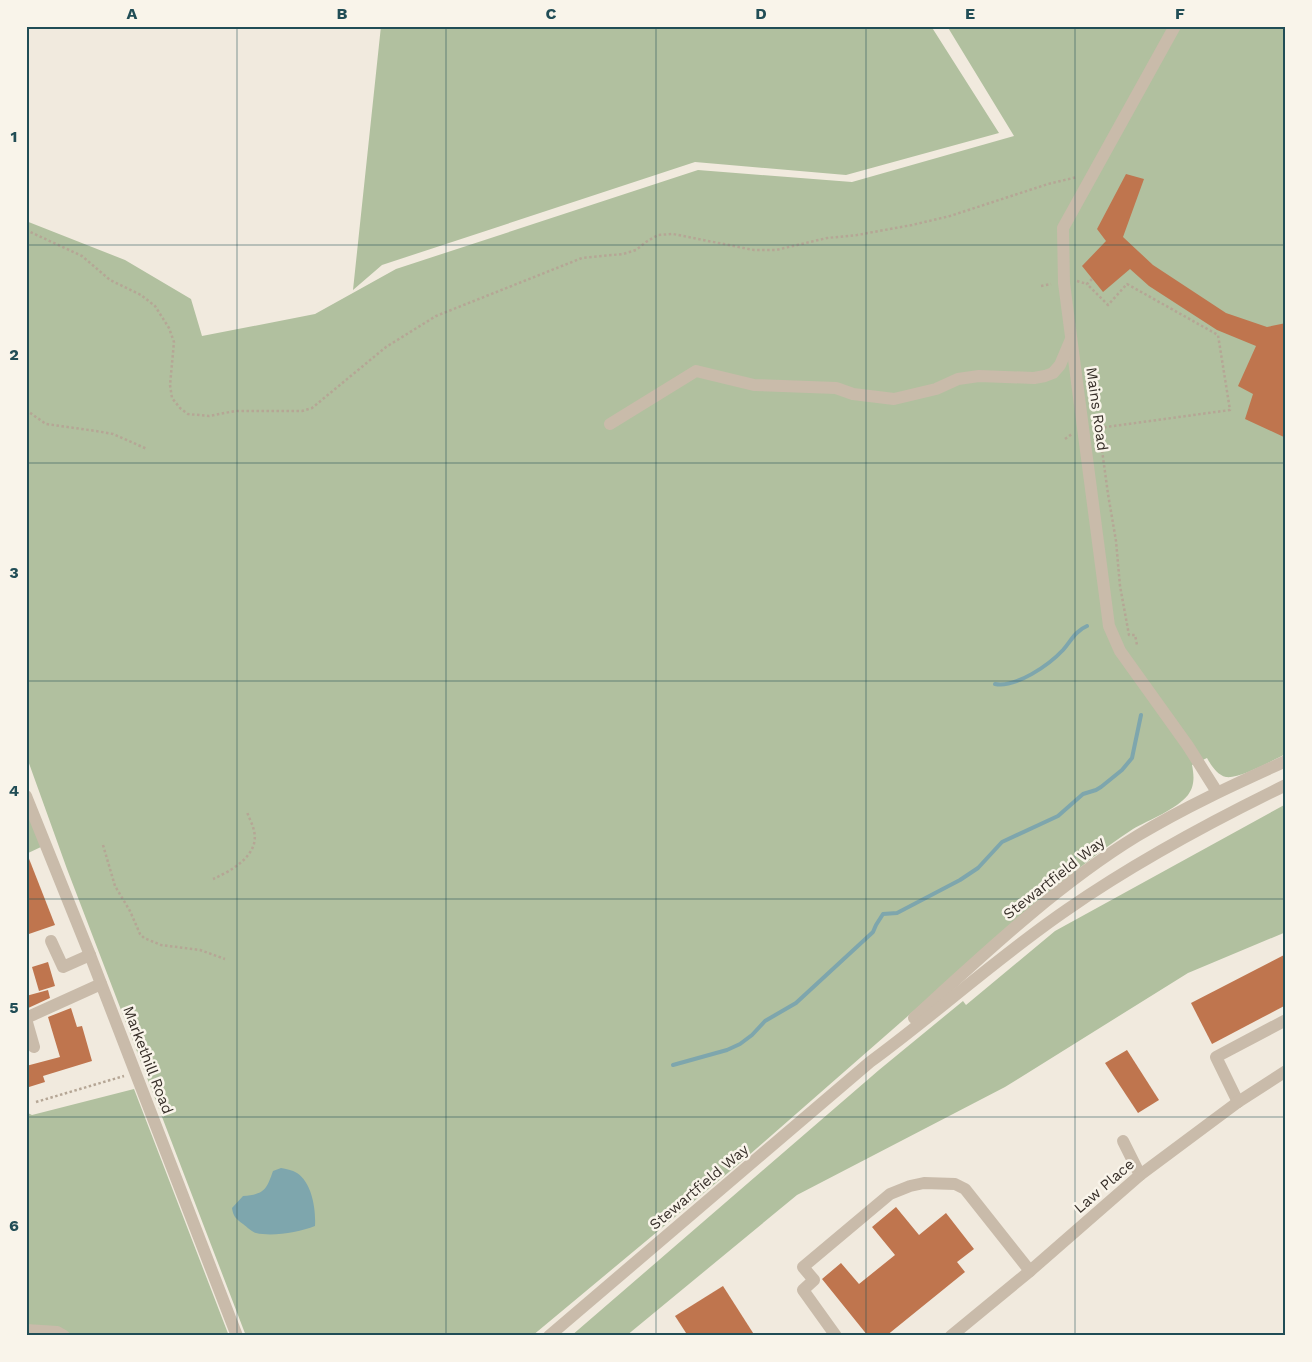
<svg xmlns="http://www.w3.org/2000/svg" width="1312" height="1362" viewBox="0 0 1312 1362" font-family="'Work Sans',sans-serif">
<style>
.green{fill:#b1c09f}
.water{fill:#7ea6ad}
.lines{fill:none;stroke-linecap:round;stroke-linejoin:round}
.stream{stroke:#7ea6ad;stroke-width:4}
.building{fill:#bf754e}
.path{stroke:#b5a695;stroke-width:2.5;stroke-dasharray:2.5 2.5;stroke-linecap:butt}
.minor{stroke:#c9bbaa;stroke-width:12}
.grid{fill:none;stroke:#214d56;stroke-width:1;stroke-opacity:0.55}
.labels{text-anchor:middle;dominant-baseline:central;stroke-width:5;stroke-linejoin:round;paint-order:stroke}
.street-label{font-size:15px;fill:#372f29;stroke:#f9f4ea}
.neatline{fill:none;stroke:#214d56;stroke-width:2}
.grid-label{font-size:16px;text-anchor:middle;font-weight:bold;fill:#214d56}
</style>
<rect width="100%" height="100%" fill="#f1eade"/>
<g class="green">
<polygon points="381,26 931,26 999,133 846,175 695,162 382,265 353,290"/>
<path d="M947,26H1286V754C1273,760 1240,779 1226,777C1217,775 1211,765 1207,758L1192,765C1194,775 1195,786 1188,795C1177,809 1149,820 1133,829C1102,849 1073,873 1044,897L741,1162L532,1336H246L67,869L26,755V221L125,260L191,299L202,336L315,314L396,269L698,170L852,182L1014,136Z"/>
<polygon points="1286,804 1286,932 1188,973 1005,1087 797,1195 626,1336 571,1336 879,1070 963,1001 966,1005 1055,931"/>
<polygon points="26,809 41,847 26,854"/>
<polygon points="134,1089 229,1336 26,1336 26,1112 32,1115"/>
</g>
<path class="water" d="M281,1168C286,1169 292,1170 297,1173C312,1183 316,1209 315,1226C299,1232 273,1237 256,1233C252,1232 247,1227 243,1224C236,1219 233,1216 232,1208L243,1196C264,1194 266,1191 273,1171Z"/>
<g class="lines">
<g class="stream">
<path d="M995,684C1016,688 1049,665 1063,650C1071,641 1075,631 1087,626"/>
<polyline points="673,1065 727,1050 740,1044 752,1035 765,1021 796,1003 873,932 876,925 883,914 897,913 960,880 978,868 1002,842 1058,816 1083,794 1096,790 1101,787 1122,770 1132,758 1141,715"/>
</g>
</g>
<g class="building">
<polygon points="1126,174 1144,179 1123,237 1153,265 1226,313 1267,327 1286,323 1286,438 1245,419 1253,394 1238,386 1256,346 1217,330 1149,286 1130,269 1103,292 1082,266 1106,241 1097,229"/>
<polygon points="26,851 55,925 26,935"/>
<polygon points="1286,954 1286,1005 1212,1044 1191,1003"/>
<polygon points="48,962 55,986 39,991 32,967"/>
<polygon points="48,990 50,998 26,1009 26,996"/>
<polygon points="71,1008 77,1027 82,1026 92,1061 43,1076 45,1082 29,1087 26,1077 26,1066 60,1057 48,1017"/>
<polygon points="1127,1050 1159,1100 1138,1113 1105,1063"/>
<polygon points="896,1207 919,1235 946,1213 974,1249 957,1262 965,1272 886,1336 868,1336 822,1279 841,1263 859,1284 895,1255 872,1227"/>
<polygon points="723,1286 755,1336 688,1336 675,1316"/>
</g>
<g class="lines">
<g class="path">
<polyline points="26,230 82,256 110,280 141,295 155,306 169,328 174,342 170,385 172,398 180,408 188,414 209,416 235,411 302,411 312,408 386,347 436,316 582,258 623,254 636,250 646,242 658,235 673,234 754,250 776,250 827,238 857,235 912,225 950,216 1048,184 1077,177"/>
<polyline points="1092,279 1087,284 1108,305 1127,284 1218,335 1230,410 1099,428 1108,494 1116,541 1120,586 1129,635 1135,635 1137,645"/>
<polyline points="1077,281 1087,284"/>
<polyline points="1041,286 1051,284"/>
<polyline points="26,410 46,424 96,431 113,434 147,449"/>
<polyline points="1065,439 1072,434"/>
<polyline points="103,845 115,886 130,911 140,934 144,938 161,945 200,950 225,959"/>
<path d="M213,879C231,871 260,855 254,831C253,825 249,818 247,812"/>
<polyline points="36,1102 124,1076"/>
</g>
<g class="minor">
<polyline points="1175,26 1063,228 1064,283 1109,626 1120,651 1188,746 1217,792"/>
<polyline points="610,424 696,371 754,385 836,388 853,394 894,399 936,389 958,379 979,376 1034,378 1045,376 1053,373 1060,365 1071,339"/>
<polyline points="26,796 90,955 237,1336"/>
<polyline points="51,941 63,967 90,955"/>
<polyline points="26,1018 101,984"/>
<path d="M914,1018C983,955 1057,885 1137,836C1185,807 1235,784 1286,761"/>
<polyline points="26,1019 34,1047"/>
<polyline points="1238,1102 1216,1057 1286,1020"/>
<polyline points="1123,1141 1140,1175"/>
<polyline points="26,1330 57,1332 64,1336"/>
<path d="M549,1336L870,1062C937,1013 999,956 1068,909C1137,861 1210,822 1286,785"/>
<polyline points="836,1336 803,1290 814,1280 803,1267 890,1194 910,1186 924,1183 955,1184 965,1189 1030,1271"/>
<polyline points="951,1336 1030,1271 1140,1175 1238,1102 1286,1071"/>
</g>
</g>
<path class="grid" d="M237,26V1336M446,26V1336M656,26V1336M866,26V1336M1075,26V1336M26,245H1286M26,463H1286M26,681H1286M26,899H1286M26,1117H1286"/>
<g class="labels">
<g class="street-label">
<text transform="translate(1097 409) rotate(82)">Mains Road</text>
<text transform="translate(1054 878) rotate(-38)">Stewartfield Way</text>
<text transform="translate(148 1060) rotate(69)">Markethill Road</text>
<text transform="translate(1104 1186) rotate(-41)">Law Place</text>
<text transform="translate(699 1187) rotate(-40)">Stewartfield Way</text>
</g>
</g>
<rect width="1312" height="1362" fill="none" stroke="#f9f4ea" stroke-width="55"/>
<rect x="28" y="28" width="1256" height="1306" class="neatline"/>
<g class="grid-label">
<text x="132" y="19">A</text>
<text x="342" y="19">B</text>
<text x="551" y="19">C</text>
<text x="761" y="19">D</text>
<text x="970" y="19">E</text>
<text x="1180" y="19">F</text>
<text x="14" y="142">1</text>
<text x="14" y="360">2</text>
<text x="14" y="578">3</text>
<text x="14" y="796">4</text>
<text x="14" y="1013">5</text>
<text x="14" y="1231">6</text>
</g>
</svg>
